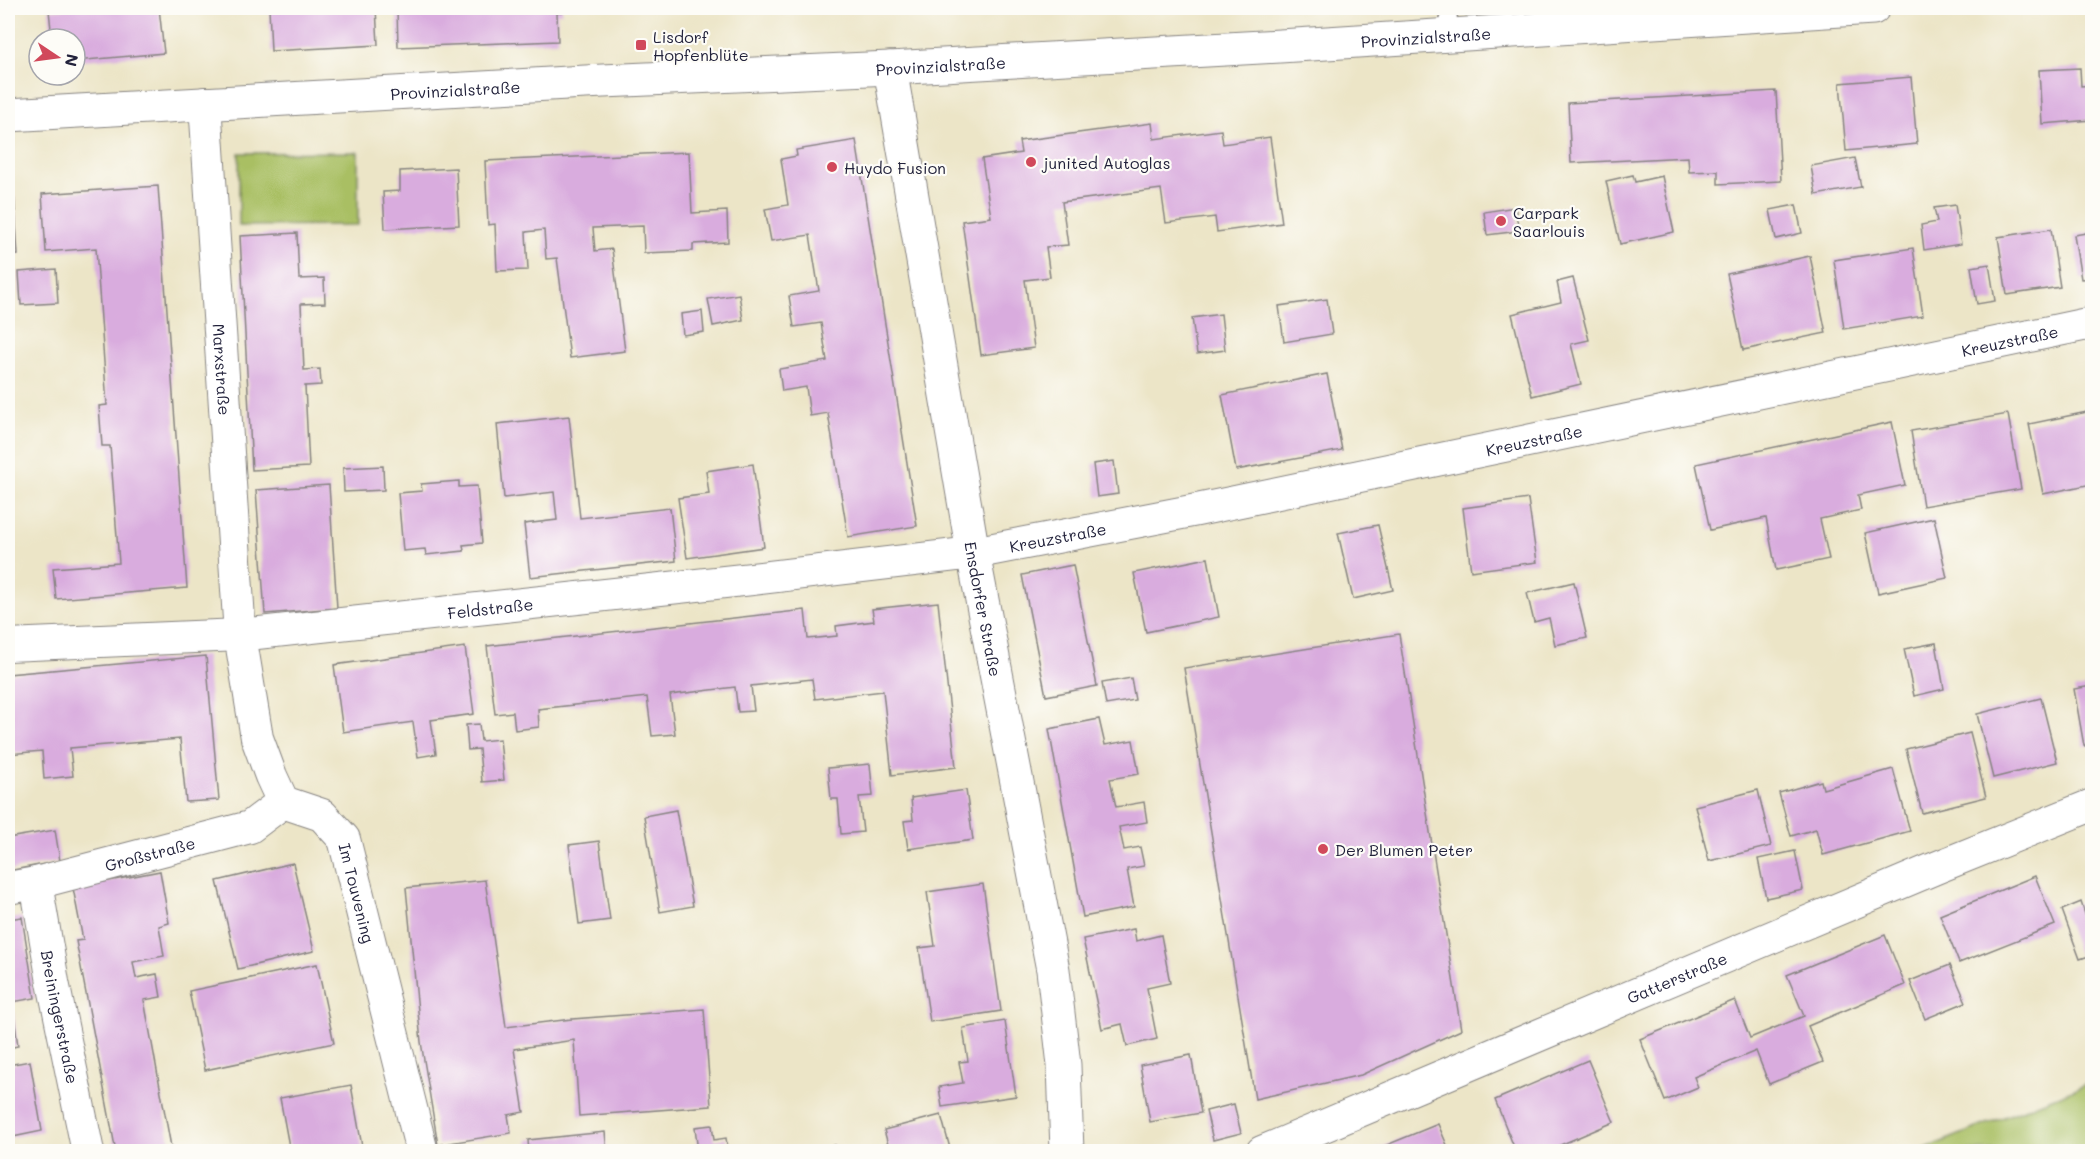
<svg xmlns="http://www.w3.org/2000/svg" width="2100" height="1159" viewBox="0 0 2100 1159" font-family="Mali,sans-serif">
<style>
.green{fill:#a9bf63;stroke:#66704f;stroke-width:1.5}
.building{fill:#d9acde}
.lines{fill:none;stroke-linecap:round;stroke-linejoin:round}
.lane-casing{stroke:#878481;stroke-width:19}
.street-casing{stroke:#878481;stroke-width:34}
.secondary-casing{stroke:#878481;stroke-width:35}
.lane{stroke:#fff;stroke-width:16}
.street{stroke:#fff;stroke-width:32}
.secondary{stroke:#fff;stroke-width:33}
.poi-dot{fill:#d1495b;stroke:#fdfcf7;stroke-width:2}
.labels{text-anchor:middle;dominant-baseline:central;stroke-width:4.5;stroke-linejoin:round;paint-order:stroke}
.poi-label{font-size:16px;fill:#22223b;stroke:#fdfcf7;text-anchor:start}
.street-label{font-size:16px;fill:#22223b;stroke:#fdfcf7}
</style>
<rect width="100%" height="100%" fill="#fdfcf7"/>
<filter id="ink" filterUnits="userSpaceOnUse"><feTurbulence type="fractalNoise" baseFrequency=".0167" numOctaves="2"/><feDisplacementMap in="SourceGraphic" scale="12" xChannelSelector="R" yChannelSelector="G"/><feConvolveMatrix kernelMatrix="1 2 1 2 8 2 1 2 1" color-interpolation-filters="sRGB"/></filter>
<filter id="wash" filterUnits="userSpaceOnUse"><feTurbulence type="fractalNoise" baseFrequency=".008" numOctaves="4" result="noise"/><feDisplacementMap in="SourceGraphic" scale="24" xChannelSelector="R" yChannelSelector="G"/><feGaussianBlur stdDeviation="1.35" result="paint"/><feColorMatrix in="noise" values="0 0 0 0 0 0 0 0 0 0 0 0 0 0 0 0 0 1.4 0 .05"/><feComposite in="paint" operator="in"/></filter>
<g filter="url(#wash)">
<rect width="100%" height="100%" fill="#ece5c7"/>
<g class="green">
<polygon points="358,152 358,225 239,226 239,153"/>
<polygon points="2092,1082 2092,1151 1919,1151"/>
</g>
<g id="blocks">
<g class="building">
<polygon points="75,8 159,8 164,53 75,61 75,39 52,39 49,10"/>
<polygon points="269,8 376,8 378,45 271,51"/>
<polygon points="397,8 562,8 562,13 557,13 558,41 398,47"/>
<polygon points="718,8 748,8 748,9 719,12"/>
<polygon points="2080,68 2081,86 2092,85 2092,120 2042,124 2039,70"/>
<polygon points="1911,77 1917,144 1846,151 1840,83"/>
<polygon points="1776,91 1781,181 1718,184 1718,171 1689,172 1688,157 1571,163 1568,103"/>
<polygon points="1152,123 1154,139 1221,130 1223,144 1270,137 1282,223 1217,232 1215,217 1166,223 1161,189 1062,202 1068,245 1046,247 1050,277 1025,280 1034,348 981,355 962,221 991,217 982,159 1021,153 1019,141"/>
<polygon points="856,140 917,526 848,537 828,413 810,416 806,387 782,391 779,369 827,361 821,323 794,327 789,296 819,291 810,235 771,241 765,209 788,205 781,159 797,156 796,150"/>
<polygon points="689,152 692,213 727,211 728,242 693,244 693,251 644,253 643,226 593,228 595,251 612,249 625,351 570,358 557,258 546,259 544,230 526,232 528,270 497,271 495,224 488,225 485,161"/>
<polygon points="1855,158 1861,187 1816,195 1811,166"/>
<polygon points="456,168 459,225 385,229 383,192 400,191 400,171"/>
<polygon points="1633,175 1635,182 1662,176 1674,232 1620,244 1606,181"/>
<polygon points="158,186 187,588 56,599 53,568 119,563 110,446 102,446 99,406 107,405 96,248 46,252 42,194"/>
<polygon points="8,193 14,193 18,255 8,256"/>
<polygon points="1796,205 1802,233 1776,239 1770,210"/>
<polygon points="1955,205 1961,244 1924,250 1921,225 1937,222 1934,208"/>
<polygon points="1515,207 1519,231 1487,235 1484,212"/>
<polygon points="2051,229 2060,287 2007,295 1998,237"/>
<polygon points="2092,232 2092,278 2081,279 2074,235"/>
<polygon points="297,233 299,279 324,278 325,303 301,304 304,370 320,369 321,385 305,386 309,467 252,470 240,236"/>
<polygon points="1913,248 1923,316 1844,329 1834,260"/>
<polygon points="1810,256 1826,333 1743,350 1727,274"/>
<polygon points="1989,264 1995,301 1977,304 1971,267"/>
<polygon points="56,269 58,303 21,305 19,272"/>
<polygon points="1573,278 1589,340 1571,344 1581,384 1532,396 1512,314 1561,302 1557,282"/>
<polygon points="739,294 743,320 713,326 708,299"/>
<polygon points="1327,299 1332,334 1284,342 1279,306"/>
<polygon points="702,311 704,332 683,335 681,314"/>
<polygon points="1221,314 1225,350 1197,354 1192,318"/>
<polygon points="1327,374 1342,450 1236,470 1222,395"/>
<polygon points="2092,411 2092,484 2043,494 2029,424"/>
<polygon points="2008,414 2021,489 1923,506 1911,431"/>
<polygon points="569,416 580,518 670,508 676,561 530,577 524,524 557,520 554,492 504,498 497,424"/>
<polygon points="1892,422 1905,485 1858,495 1861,510 1820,519 1829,559 1776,570 1766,518 1710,530 1696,464"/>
<polygon points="1114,461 1118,494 1097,497 1093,464"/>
<polygon points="753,464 764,547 687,558 678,498 709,494 706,471"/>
<polygon points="383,466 384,490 344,492 343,468"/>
<polygon points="459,481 459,487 477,486 482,543 463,545 464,551 426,555 425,549 403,551 398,493 422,491 421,484"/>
<polygon points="329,485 337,608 265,614 256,490"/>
<polygon points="1528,499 1537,562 1471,571 1463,508"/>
<polygon points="1934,518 1947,578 1878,593 1865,533"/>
<polygon points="1378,525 1393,590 1353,599 1338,533"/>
<polygon points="1208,558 1219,617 1146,632 1134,573"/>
<polygon points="1073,565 1097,686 1046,696 1022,575"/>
<polygon points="1574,582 1587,638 1555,645 1549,618 1534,622 1527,593"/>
<polygon points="938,602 956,767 892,775 883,691 815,699 812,679 751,686 754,711 738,712 735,687 670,695 675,734 652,736 647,697 538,709 539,727 515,730 513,712 495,714 487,646 805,610 808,639 837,636 836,626 874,621 872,609"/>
<polygon points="1399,634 1461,1030 1361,1075 1255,1099 1184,668"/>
<polygon points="1936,643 1944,689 1914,696 1904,649"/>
<polygon points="465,647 474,714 431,720 436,754 418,757 413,722 343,732 334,665"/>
<polygon points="206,656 219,800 186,802 180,739 70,748 73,776 44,779 42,751 8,754 8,674"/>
<polygon points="1131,678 1135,700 1106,705 1102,683"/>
<polygon points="2092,686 2092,745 2084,746 2074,689"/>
<polygon points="2041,698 2057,762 1993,778 1977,714"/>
<polygon points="1099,719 1105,745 1133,740 1139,774 1110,779 1116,807 1144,802 1147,822 1119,827 1124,850 1140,847 1144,866 1127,869 1134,907 1083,917 1049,729"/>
<polygon points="479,724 481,741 500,739 504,780 482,782 479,749 468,750 466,725"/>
<polygon points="1970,733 1986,797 1922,813 1906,749"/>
<polygon points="870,764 873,796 859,797 863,832 841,834 838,799 831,799 828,768"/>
<polygon points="1893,769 1910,831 1823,855 1816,829 1791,836 1779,793 1821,781 1823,789"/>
<polygon points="966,790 973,840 908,849 904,821 913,820 911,798"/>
<polygon points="1758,790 1771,846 1709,861 1695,806"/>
<polygon points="676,810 693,906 660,912 644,816"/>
<polygon points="55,830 60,861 8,871 8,838"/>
<polygon points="599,841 610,920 579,924 569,845"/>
<polygon points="1795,851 1803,890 1766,898 1758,859"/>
<polygon points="293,863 314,951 238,969 217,881"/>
<polygon points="160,871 169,923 159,926 164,956 133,962 136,978 157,974 161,997 144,1000 172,1152 116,1152 76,941 83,940 73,888"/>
<polygon points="2035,876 2055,925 1959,963 1940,915"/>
<polygon points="485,880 506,1027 572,1019 704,1009 711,1106 579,1116 574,1040 514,1049 524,1112 508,1115 511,1133 438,1145 421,1042 406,888"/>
<polygon points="983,884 1001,1011 930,1022 919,948 935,946 927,892"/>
<polygon points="2081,902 2092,935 2092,955 2080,959 2062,910"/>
<polygon points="22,917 35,998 12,1002 18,1046 8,1048 8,919"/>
<polygon points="1134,929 1136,941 1161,935 1170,983 1147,988 1157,1039 1127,1046 1122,1024 1102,1029 1083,939"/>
<polygon points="1885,935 1905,985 1808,1026 1823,1062 1769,1084 1756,1051 1694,1077 1698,1087 1665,1101 1640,1039 1735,1000 1750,1038 1804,1016 1787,975"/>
<polygon points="317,964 334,1043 205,1070 189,991"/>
<polygon points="1950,965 1966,1002 1925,1019 1910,981"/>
<polygon points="1005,1021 1016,1096 942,1107 939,1087 963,1083 959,1062 968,1061 963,1028"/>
<polygon points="1191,1055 1201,1113 1150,1122 1140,1065"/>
<polygon points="1588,1060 1614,1122 1544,1152 1516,1152 1495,1100"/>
<polygon points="30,1061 42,1131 8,1138 8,1065"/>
<polygon points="351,1085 363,1152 290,1152 280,1098"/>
<polygon points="1234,1104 1241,1133 1213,1140 1206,1111"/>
<polygon points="941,1115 951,1152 890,1152 884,1130"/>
<polygon points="1438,1124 1450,1152 1372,1152 1372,1151"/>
<polygon points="712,1125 714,1140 726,1138 728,1152 698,1152 695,1127"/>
<polygon points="605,1132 607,1152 529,1152 528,1140"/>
<polygon points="835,1145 836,1152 814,1152 814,1151"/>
</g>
</g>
</g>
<g filter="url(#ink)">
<use href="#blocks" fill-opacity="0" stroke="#878481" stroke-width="1.5"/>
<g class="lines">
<g class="lane-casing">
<polyline id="lane" points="1448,8 1450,35"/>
</g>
<g class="street-casing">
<g id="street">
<path id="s1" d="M205,103L240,635L257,738L271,776L283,802L322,815L344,839L422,1152"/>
<path id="s2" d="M8,645L240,635L752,579L973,553L1197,510L2092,323"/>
<path id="s3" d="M36,883L53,982L88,1152"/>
<path id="s4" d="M8,888L36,883L250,827L283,802"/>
<path id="s5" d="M1262,1152L1938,867L2092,805"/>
</g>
</g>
<g class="secondary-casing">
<g id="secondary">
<path id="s6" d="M890,68L973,553L1053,970L1064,1065L1067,1152"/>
<path id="s7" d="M8,115L603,81L890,68L1280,46L1873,8"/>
</g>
</g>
<use href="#lane" class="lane"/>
<use href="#street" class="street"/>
<use href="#secondary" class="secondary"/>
</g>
</g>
<g class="poi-dot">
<rect x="635" y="39" width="12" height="12" rx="3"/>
<circle cx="1031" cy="162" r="6"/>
<circle cx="832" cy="167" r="6"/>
<circle cx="1501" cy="221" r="6"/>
<circle cx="1323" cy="849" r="6"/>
</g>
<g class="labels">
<g class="poi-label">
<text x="653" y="36">Lisdorf<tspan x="653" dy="18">Hopfenblüte</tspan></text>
<text x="1043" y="162">junited Autoglas</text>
<text x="844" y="167">Huydo Fusion</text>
<text x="1513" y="212">Carpark<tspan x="1513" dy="18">Saarlouis</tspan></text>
<text x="1335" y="849">Der Blumen Peter</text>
</g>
<g class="street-label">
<text stroke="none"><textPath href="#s7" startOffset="1420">Provinzialstraße</textPath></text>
<text stroke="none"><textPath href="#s7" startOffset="934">Provinzialstraße</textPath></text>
<text stroke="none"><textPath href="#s7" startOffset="448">Provinzialstraße</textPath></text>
<text stroke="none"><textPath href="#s2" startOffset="2028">Kreuzstraße</textPath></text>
<text stroke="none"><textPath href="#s1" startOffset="267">Marxstraße</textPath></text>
<text stroke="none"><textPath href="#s2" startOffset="1542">Kreuzstraße</textPath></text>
<text stroke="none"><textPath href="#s2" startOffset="1056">Kreuzstraße</textPath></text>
<text stroke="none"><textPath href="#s2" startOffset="484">Feldstraße</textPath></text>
<text stroke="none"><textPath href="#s6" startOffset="549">Ensdorfer Straße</textPath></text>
<text stroke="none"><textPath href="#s4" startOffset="146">Großstraße</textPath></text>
<text stroke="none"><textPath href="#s1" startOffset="836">Im Touvening</textPath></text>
<text stroke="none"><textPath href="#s5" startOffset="450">Gatterstraße</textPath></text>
<text stroke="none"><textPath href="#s3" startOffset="136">Breiningerstraße</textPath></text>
</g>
</g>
<rect width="2100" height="1159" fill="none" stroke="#fdfcf7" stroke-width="30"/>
<g transform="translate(57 57) rotate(103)"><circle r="28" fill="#fdfcf7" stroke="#a5a5ac" stroke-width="1.5"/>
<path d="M0-4.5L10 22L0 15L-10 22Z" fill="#d1495b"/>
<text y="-9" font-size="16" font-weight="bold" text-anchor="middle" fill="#22223b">N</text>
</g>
</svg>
